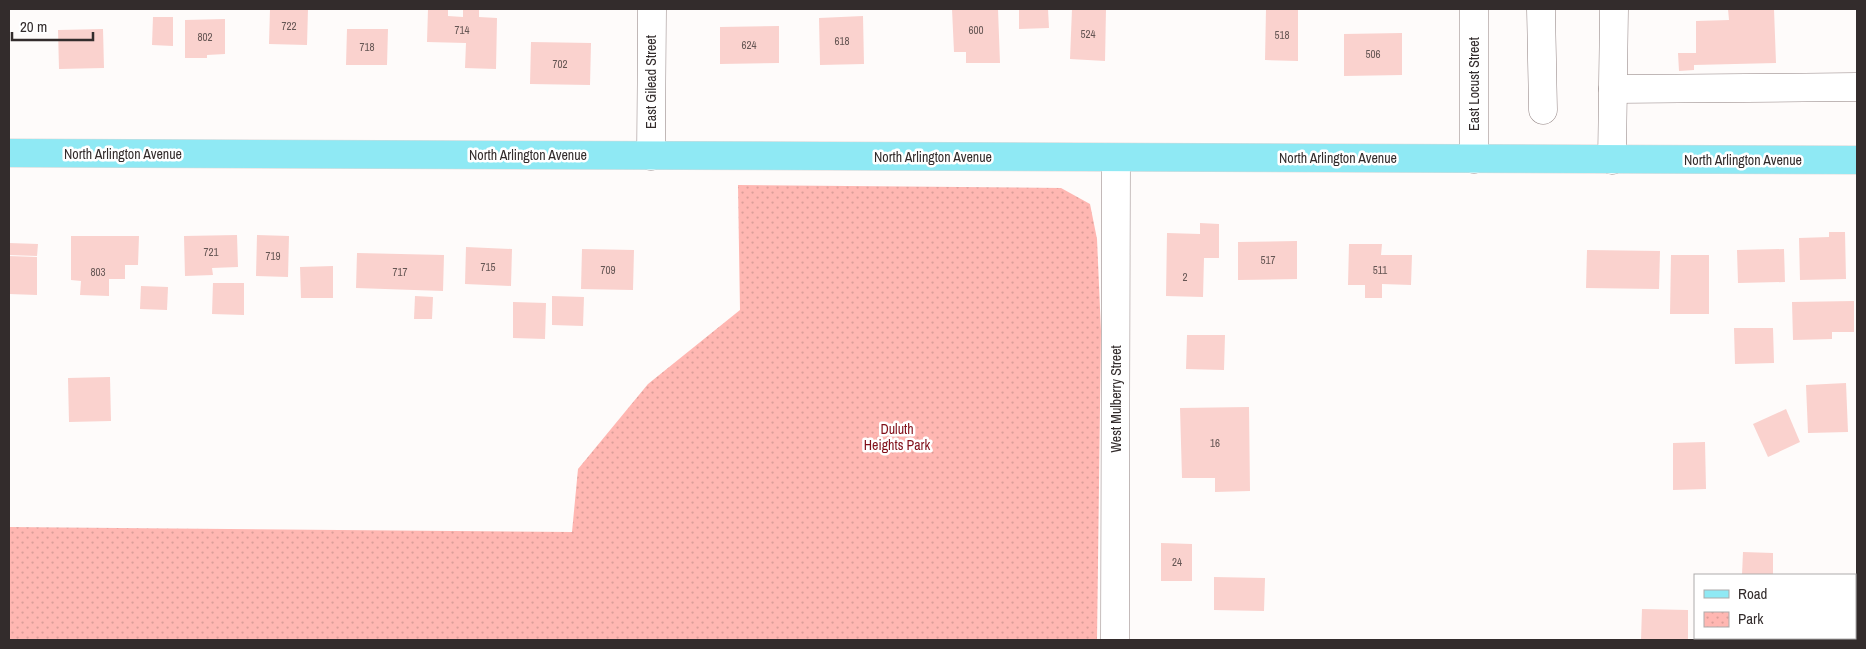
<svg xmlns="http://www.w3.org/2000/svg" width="1866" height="649" viewBox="0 0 1866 649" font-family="'Archivo Narrow',sans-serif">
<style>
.park{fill:url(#park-dots)}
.building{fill:#fad2ce}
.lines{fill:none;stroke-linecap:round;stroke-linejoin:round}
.minor-casing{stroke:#908180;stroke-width:29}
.major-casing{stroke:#dad9d9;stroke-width:29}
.minor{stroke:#fff;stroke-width:28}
.major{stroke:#8fe9f4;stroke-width:28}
.labels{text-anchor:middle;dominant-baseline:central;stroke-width:5;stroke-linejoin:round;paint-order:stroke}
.number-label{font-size:11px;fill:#655654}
.street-label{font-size:14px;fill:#332c2c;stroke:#fff}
.park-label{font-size:14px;fill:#81101a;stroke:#fff}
</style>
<defs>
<pattern id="park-dots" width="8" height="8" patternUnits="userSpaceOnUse" patternTransform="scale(1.25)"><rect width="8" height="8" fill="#ffb7b2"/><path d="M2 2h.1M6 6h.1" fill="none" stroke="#db9e99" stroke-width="1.8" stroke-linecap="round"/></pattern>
</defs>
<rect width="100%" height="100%" fill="#fefbfa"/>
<polygon class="park" points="738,185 1061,188 1090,204 1097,239 1101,331 1097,640 9,640 9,527 572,532 578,469 648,384 740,310"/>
<g class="building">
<polygon points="270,9 308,9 307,45 269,44"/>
<polygon points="428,9 448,9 448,16 463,17 463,9 479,9 479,17 497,18 496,69 465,68 466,43 427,42"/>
<polygon points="952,9 998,9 1000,63 966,63 966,52 954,52"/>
<polygon points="1019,9 1048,9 1049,28 1019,29"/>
<polygon points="1072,9 1106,9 1105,61 1070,59"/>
<polygon points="1266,9 1298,9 1298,61 1265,60"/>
<polygon points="1728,9 1774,9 1776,63 1694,65 1694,70 1679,71 1678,53 1696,53 1696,21 1729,20"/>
<polygon points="863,16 864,64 820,65 819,18"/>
<polygon points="153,17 173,17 173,46 152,45"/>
<polygon points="225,19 225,54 207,55 207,58 185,58 185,20"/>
<polygon points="779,26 779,63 720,64 720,27"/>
<polygon points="103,29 104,68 59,69 58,30"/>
<polygon points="347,29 388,29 387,65 346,65"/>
<polygon points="1402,33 1402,75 1344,76 1344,34"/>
<polygon points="531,42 591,43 590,85 530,84"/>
<polygon points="1200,223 1219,224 1219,258 1204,258 1203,297 1166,296 1167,233 1200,234"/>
<polygon points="1829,232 1845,232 1846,279 1800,280 1799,238 1829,237"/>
<polygon points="237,235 238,267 212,268 213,275 185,276 184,236"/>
<polygon points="257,235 289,236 288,277 256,276"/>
<polygon points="71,236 139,236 138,265 125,265 125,279 109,279 109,296 80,295 81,281 71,280"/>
<polygon points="1297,241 1297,279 1238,280 1238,242"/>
<polygon points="9,243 38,244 37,256 9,255"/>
<polygon points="1349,244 1382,244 1381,255 1412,255 1411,285 1382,284 1382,298 1365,298 1365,285 1348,285"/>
<polygon points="466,247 512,249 511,286 465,284"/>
<polygon points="582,249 634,250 633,290 581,289"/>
<polygon points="1784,249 1785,282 1738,283 1737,250"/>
<polygon points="1587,250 1660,251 1659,289 1586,288"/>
<polygon points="357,253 444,255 443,291 356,288"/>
<polygon points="1671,255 1709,255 1709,314 1670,314"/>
<polygon points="9,256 37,257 37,295 9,294"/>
<polygon points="333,266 333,298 301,298 300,267"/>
<polygon points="213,283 244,283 244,315 212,314"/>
<polygon points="141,286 168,287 167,310 140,309"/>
<polygon points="415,296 433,297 432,319 414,319"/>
<polygon points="552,296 584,297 583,326 552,325"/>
<polygon points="1854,301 1854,332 1832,332 1832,339 1793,340 1792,302"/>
<polygon points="513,302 546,303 545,339 513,338"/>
<polygon points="1734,328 1773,328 1774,363 1735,364"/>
<polygon points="1187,335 1225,335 1224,370 1186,369"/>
<polygon points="110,377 111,421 69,422 68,378"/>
<polygon points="1846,383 1848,432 1808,433 1806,385"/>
<polygon points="1249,407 1250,491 1215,492 1215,478 1182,478 1180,408"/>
<polygon points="1786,409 1800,442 1768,457 1753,424"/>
<polygon points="1705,442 1706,489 1673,490 1673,443"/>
<polygon points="1161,543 1192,544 1192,581 1161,581"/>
<polygon points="1743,552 1773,553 1773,575 1742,575"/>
<polygon points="1214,577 1265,578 1264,611 1214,610"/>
<polygon points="1642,609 1688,610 1688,640 1641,640"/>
<rect x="1808" y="638" width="35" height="2"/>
</g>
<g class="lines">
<g class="minor-casing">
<g id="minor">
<polyline points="1541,9 1543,110"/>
<polyline points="1613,89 1857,87"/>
<polyline points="651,156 652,9"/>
<polyline points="1474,159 1474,9"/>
<polyline points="1612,160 1614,9"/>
<polyline points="1115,640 1116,158"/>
</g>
</g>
<g class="major-casing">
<polyline id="major" points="9,153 1857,160"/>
</g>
<use href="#minor" class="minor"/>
<use href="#major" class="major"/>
</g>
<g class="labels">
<g class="number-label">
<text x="289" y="26">722</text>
<text x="462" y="30">714</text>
<text x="976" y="30">600</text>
<text x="1088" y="34">524</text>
<text x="1282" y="35">518</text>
<text x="205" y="37">802</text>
<text x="842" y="41">618</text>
<text x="749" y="45">624</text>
<text x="367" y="47">718</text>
<text x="1373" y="54">506</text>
<text x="560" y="64">702</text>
<text x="211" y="252">721</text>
<text x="273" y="256">719</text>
<text x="1268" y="260">517</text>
<text x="488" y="267">715</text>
<text x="608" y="270">709</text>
<text x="1380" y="270">511</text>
<text x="98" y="272">803</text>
<text x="400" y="272">717</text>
<text x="1185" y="277">2</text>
<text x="1215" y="443">16</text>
<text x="1177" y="562">24</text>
</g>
<g class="street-label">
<text transform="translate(651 82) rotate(-90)">East Gilead Street</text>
<text transform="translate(1474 84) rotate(-90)">East Locust Street</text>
<text x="123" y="154">North Arlington Avenue</text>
<text x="528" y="155">North Arlington Avenue</text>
<text x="933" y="157">North Arlington Avenue</text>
<text x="1338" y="158">North Arlington Avenue</text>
<text x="1743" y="160">North Arlington Avenue</text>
<text transform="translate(1116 399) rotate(-90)">West Mulberry Street</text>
</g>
<g class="park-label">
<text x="897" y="429">Duluth<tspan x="897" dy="16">Heights Park</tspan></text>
</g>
</g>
<rect width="1866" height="649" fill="none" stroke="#332c2c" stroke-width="20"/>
<rect x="1694" y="574" width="162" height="65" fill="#ffffff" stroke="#adabab"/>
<rect x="1704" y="590" width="25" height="8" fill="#8fe9f4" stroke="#adabab"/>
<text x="1738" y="599" font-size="15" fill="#332c2c">Road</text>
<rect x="1704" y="612" width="25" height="15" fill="url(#park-dots)" stroke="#adabab"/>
<text x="1738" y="624" font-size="15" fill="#332c2c">Park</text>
<path d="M12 32v8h81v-8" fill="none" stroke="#332c2c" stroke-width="2.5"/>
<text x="20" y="32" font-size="15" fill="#332c2c" stroke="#ffffff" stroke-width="4" paint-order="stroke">20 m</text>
</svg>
